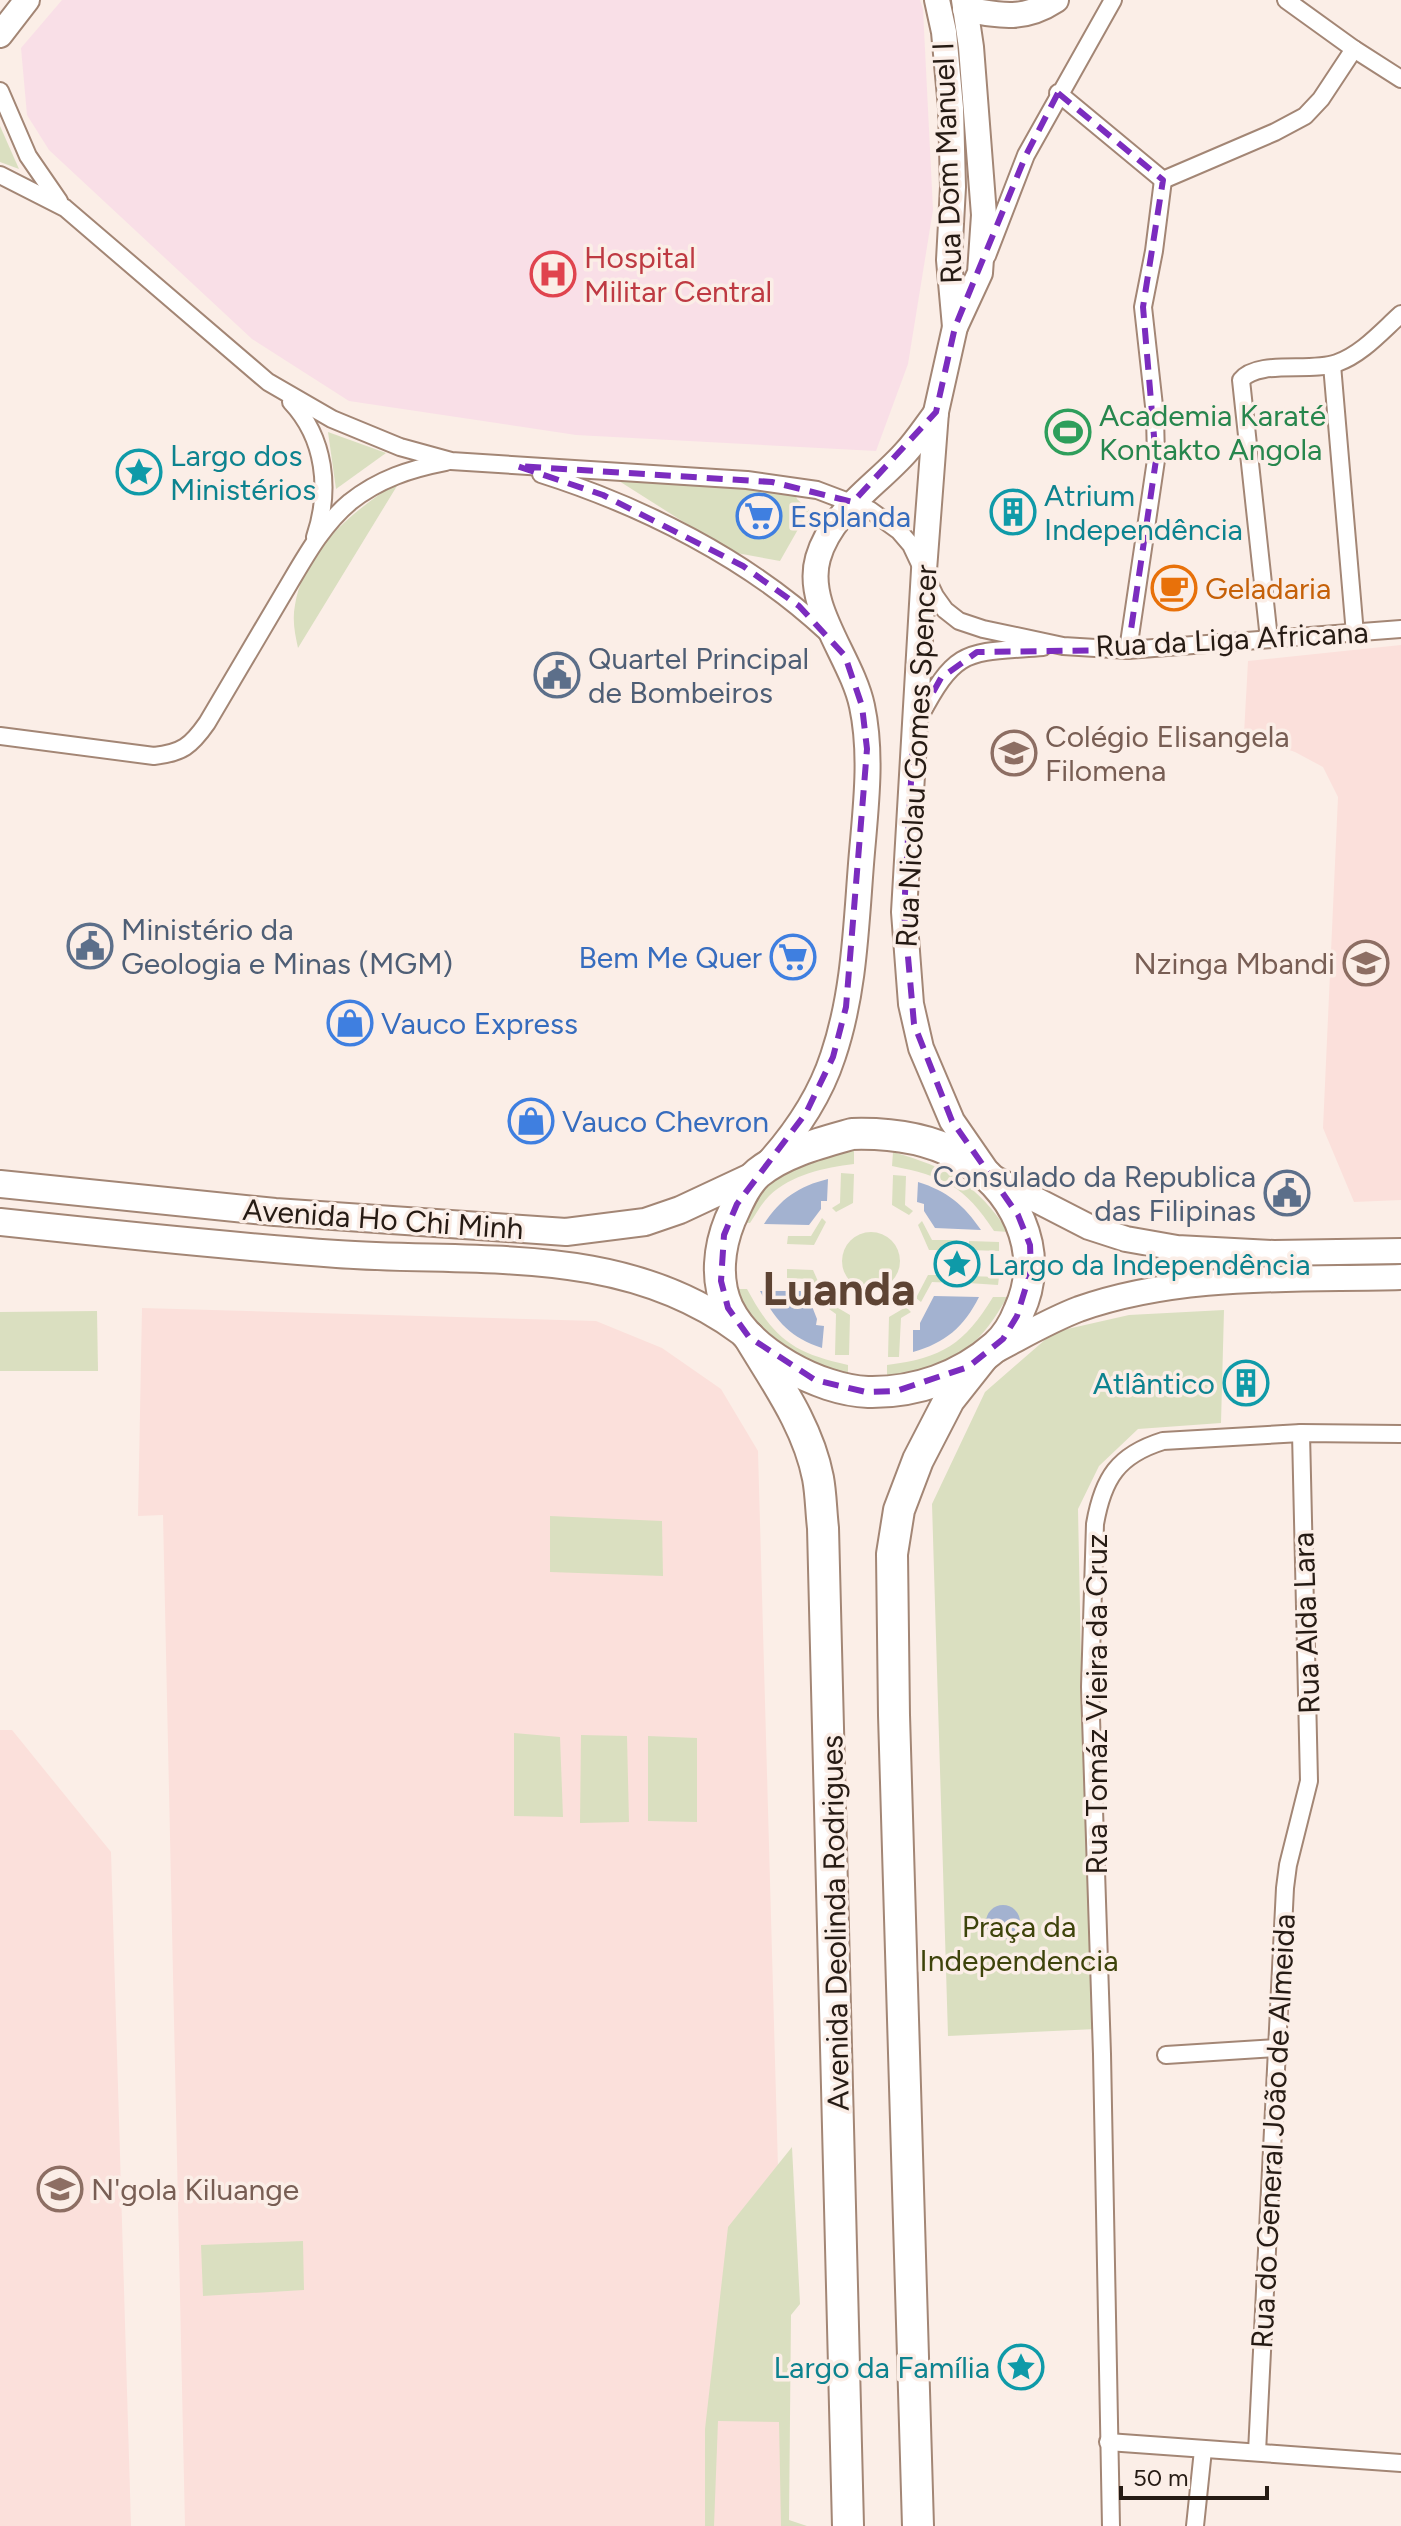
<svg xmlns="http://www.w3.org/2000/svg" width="1401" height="2526" viewBox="0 0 1401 2526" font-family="Figtree,sans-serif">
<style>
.education{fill:#fbe0db}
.medical{fill:#f9dfe7}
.green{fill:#dadfc0}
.water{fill:#a3b2d0}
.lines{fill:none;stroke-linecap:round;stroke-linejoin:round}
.street-casing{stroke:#a38675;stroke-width:20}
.secondary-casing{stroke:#a38675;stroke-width:28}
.primary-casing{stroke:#a38675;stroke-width:30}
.highway-casing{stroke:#a38675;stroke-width:34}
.street{stroke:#fff;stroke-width:16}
.secondary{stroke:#fff;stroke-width:24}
.primary{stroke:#fff;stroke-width:26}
.highway{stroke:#fff;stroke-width:30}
.marked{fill:none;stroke:#7b2cbf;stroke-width:6;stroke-dasharray:16 10;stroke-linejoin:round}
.labels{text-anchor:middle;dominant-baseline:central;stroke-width:7;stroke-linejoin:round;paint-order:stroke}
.street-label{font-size:30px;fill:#261b14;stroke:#fbeee7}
.health-label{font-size:30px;fill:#be3a42;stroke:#fbeee7;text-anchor:start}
.leisure-label{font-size:30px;fill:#27864d;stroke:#fbeee7;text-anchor:start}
.culture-label{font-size:30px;fill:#0d838f;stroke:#fbeee7;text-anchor:start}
.shop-label{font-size:30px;fill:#366cbe;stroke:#fbeee7;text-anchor:start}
.food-label{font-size:30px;fill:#c56008;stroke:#fbeee7;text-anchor:start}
.service-label{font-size:30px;fill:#4e5e75;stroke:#fbeee7;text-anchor:start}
.education-label{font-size:30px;fill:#785e54;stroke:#fbeee7;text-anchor:start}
.park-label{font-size:30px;fill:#3d430a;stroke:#fbeee7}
.town-label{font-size:46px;font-weight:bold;fill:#5d4333;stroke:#fbeee7}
</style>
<rect width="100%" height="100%" fill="#fbeee7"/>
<g class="education">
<polygon points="1401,645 1401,1200 1354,1202 1323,1128 1338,797 1323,767 1295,752 1244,734 1248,661"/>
<polygon points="142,1308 596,1321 662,1348 721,1389 758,1451 788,2526 185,2526 163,1515 138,1516"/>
<polygon points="0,1730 12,1730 111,1852 131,2526 0,2526"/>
</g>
<polygon class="medical" points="62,0 920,0 923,9 933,210 908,364 876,451 576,435 349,401 252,339 49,150 27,115 21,48"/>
<g class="green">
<polygon points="0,126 19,169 0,162"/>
<polygon points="328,432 386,453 336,489"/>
<path d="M400,481L298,648C295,634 292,620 295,605C304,550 355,509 400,481Z"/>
<polygon points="619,481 793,489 797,499 809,510 780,561 731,552"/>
<path d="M854,1150V1164C824,1168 792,1174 769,1196C762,1203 756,1214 750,1223L739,1222C773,1172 795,1162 854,1150Z"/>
<path d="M893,1152C949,1168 975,1183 1009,1232L994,1231C965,1186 943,1176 892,1166Z"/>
<polygon points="841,1173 854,1174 853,1203 836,1212 832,1208 840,1203"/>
<polygon points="893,1175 906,1176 905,1205 913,1211 909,1215 892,1205"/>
<polygon points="822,1218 826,1222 814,1245 787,1244 788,1236 811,1236"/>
<polygon points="922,1221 932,1240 957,1240 957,1250 929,1250 918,1225"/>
<circle cx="871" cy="1261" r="29"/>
<polygon points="969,1241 999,1242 999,1251 969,1250"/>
<polygon points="787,1269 813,1270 824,1295 820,1299 809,1279 787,1278"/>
<polygon points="928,1275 956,1275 955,1283 932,1282 921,1302 916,1298"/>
<polygon points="968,1276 999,1277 998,1285 968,1283"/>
<path d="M734,1289H747C774,1339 793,1353 848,1365V1379L811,1368L751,1322Z"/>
<path d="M993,1297H1007C976,1353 948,1368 887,1380V1365C943,1358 964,1344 993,1297Z"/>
<polygon points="833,1305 850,1315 849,1355 835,1355 836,1314 829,1309"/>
<polygon points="906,1307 911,1312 901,1318 899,1357 888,1357 889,1317"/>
<polygon points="1224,1310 1221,1423 1138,1429 1099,1466 1078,1509 1083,1760 1096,2029 948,2036 932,1504 985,1392 1054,1332 1129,1315"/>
<polygon points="97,1311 98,1371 0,1371 0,1312"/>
<polygon points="550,1516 662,1521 663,1576 550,1572"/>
<polygon points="514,1733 560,1737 563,1817 514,1816"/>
<polygon points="581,1735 627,1736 629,1822 580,1823"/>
<polygon points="648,1736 697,1738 697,1822 648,1821"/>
<polygon points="792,2147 800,2304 791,2315 789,2520 807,2526 781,2526 779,2422 718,2421 714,2526 705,2526 705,2429 728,2227"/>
<polygon points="303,2241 304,2290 203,2296 201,2245"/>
</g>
<g class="water">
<path d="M828,1179L827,1201H821V1209L809,1225L764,1224C780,1199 799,1186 828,1179Z"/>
<path d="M918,1182C947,1191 964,1205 981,1230L935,1228L924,1211V1204L917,1202Z"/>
<path d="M760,1291H806L817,1319L816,1325L824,1326L822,1348C790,1338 775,1320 760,1291Z"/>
<path d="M934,1296L979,1297C964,1327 945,1343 913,1352V1330H920V1323Z"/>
<circle cx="1003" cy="1922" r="17"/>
</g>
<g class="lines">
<g class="street-casing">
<g id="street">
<polyline points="1286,0 1354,49 1401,79"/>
<polyline points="0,91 28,156 59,201"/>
<polyline points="1058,93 1163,180"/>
<polyline points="0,175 65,208 268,382 332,419 400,447 451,461 747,480 817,490 870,510 899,531 911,545 935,596 945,610 959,621 983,629 1063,646 1128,650 1401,629"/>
<polyline points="1163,180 1275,132 1305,116 1321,99 1354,49"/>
<polyline points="987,256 1026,155 1113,0"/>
<polyline points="1332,365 1355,634"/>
<path d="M291,402C325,438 331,490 315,537"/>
<path d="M541,474C642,506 748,559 826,632"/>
<path d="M1269,639L1241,380C1258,359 1311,373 1337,363C1362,354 1381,332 1401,314"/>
<polyline points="1128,650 1156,460 1155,415 1143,307 1154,251 1163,180"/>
<path d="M919,718C957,646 966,653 1043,647"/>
<path d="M0,736L154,756C182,753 191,746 207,723C232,681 257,638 282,596C302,563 320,527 350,502C379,479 410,469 446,462"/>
<polyline points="1166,2055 1277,2048"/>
<polyline points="1108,2442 1401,2463"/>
<polyline points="1257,2452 1285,1888 1288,1865 1309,1781 1301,1433"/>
<path d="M1111,2526L1102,2054L1090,1687L1095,1524C1103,1478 1118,1455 1163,1441L1301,1433L1401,1434"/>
<polyline points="1195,2526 1203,2450"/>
</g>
</g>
<g class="secondary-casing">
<g id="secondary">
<polyline points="937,0 944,32 951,108 953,187 949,260 955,327"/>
<polyline points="964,0 971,47 984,215 980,273 955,327 936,412 924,570 904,912 911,1004 921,1048 952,1121 990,1176 1089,1227 1126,1239 1177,1248 1274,1253 1401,1251"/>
<path d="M965,9C1001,16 1024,21 1056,0"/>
<polyline points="0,35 27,0"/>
<path d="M767,1164C795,1133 820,1096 833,1056C854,994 856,928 861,864C865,813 873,757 862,706C852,658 804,606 818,558C831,512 877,485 906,452C917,440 926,426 936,413"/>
<path d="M996,1350C1023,1336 1050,1320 1079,1309C1181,1273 1294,1280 1401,1277"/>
</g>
</g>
<g class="primary-casing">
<g id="primary">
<polyline points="0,1184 275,1212 566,1232 645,1222 680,1210 757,1174"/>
<path d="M0,1222C112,1234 225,1246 337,1254C476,1264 621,1243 740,1331"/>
</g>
</g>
<g class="highway-casing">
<g id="highway">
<path d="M852,1134C888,1133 925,1137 958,1155C1014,1185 1047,1251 1019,1311C1014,1324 1006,1337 996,1346C961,1377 915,1393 868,1392C819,1390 750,1353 728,1308C715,1280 719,1247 730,1220C737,1205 745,1184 758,1173C784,1152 820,1143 852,1134Z"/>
<path d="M749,1337C776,1382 808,1426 818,1478C821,1494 821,1511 823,1528L848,2526"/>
<polyline points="918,2526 894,1715 892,1554 899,1510 918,1460 949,1400 983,1357"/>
</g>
</g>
<use href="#street" class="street"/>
<use href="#secondary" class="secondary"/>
<use href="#primary" class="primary"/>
<use href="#highway" class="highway"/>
</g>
<path class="marked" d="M1058,93L1163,180L1143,307L1156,460L1128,650L977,652L941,678L914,726L904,912L914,1024L952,1121L1018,1215L1030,1245L1031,1270L1017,1316L1003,1339L968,1367L896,1391L866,1392L815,1380L749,1337L728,1308L721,1281L724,1235L737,1204L806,1113L833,1057L846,1007L867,749L862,706L845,656L799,606L743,566L603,495L517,466L772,482L853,502L936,412L955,327L1026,155Z"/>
<defs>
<g id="hospital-ring" transform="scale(2.3)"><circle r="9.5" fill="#fbeee7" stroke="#e0444e" stroke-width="1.5"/><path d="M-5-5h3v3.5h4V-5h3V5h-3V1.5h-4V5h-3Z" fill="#e0444e"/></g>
<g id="stadium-ring" transform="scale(2.3)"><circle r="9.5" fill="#fbeee7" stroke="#2e9e5b" stroke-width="1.5"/><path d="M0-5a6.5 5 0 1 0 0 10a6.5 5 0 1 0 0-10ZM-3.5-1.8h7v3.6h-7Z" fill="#2e9e5b"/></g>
<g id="sight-ring" transform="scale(2.3)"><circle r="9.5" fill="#fbeee7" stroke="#0f9aa8" stroke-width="1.5"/><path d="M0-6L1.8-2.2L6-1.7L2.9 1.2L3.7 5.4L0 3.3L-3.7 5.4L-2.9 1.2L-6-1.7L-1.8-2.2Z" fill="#0f9aa8"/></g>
<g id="building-ring" transform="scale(2.3)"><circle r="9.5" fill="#fbeee7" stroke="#0f9aa8" stroke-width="1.5"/><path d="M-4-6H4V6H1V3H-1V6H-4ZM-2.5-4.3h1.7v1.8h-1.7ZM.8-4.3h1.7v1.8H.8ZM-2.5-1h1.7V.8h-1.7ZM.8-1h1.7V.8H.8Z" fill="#0f9aa8"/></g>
<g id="supermarket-ring" transform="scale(2.3)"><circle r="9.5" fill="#fbeee7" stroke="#3f7fe0" stroke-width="1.5"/><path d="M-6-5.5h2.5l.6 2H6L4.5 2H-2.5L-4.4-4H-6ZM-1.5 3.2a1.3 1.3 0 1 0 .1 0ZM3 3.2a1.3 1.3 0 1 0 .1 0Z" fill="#3f7fe0"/></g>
<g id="cafe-ring" transform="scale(2.3)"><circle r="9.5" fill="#fbeee7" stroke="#e8710a" stroke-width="1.5"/><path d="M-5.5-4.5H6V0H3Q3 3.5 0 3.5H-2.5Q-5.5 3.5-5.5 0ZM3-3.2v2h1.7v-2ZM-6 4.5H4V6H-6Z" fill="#e8710a"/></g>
<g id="civic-ring" transform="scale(2.3)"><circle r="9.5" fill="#fbeee7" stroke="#5c6f8a" stroke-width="1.5"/><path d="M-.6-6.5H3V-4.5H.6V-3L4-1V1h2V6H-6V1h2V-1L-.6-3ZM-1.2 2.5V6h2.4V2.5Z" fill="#5c6f8a"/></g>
<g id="school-ring" transform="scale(2.3)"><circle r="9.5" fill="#fbeee7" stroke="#8d6e63" stroke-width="1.5"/><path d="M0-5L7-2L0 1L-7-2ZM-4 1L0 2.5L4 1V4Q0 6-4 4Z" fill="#8d6e63"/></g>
<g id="shop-ring" transform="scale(2.3)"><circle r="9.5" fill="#fbeee7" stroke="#3f7fe0" stroke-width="1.5"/><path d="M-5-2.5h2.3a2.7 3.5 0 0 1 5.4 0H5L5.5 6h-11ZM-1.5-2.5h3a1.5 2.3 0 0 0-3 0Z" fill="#3f7fe0"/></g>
<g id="university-ring" transform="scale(2.3)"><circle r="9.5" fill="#fbeee7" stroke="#8d6e63" stroke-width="1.5"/><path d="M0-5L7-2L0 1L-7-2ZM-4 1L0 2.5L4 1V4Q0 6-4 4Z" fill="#8d6e63"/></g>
</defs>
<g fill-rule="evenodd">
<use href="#hospital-ring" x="553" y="274"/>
<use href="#stadium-ring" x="1068" y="432"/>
<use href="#sight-ring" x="139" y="472"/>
<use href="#building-ring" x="1013" y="512"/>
<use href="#supermarket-ring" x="759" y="516"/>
<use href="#cafe-ring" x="1174" y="588"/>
<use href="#civic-ring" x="557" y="675"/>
<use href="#school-ring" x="1014" y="753"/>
<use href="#civic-ring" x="90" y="946"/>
<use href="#supermarket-ring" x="793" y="957"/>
<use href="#school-ring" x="1366" y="963"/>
<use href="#shop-ring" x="350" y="1023"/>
<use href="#shop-ring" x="531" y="1121"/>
<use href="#civic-ring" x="1287" y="1193"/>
<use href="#sight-ring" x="957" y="1264"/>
<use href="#building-ring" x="1246" y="1383"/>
<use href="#university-ring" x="60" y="2189"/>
<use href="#sight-ring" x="1021" y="2367"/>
</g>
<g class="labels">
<g class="street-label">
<text transform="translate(947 163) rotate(-92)">Rua Dom Manuel I</text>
<text transform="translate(1232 639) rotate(-3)">Rua da Liga Africana</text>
<text transform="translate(916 756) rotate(-87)">Rua Nicolau Gomes Spencer</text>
<text transform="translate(383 1219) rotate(4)">Avenida Ho Chi Minh</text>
<text transform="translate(1306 1623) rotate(-92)">Rua Alda Lara</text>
<text transform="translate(1096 1704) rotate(-90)">Rua Tomáz Vieira da Cruz</text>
<text transform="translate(835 1923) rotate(-91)">Avenida Deolinda Rodrigues</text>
<text transform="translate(1273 2131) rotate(-87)">Rua do General João de Almeida</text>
</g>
<g class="health-label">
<text x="584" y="257">Hospital<tspan x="584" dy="34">Militar Central</tspan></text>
</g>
<g class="leisure-label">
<text x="1099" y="415">Academia Karaté<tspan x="1099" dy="34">Kontakto Angola</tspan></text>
</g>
<g class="culture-label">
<text x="170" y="455">Largo dos<tspan x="170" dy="34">Ministérios</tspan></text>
<text x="1044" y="495">Atrium<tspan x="1044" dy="34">Independência</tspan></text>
<text x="988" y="1264">Largo da Independência</text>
<text x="1215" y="1383" text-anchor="end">Atlântico</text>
<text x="990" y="2367" text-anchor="end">Largo da Família</text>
</g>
<g class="shop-label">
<text x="790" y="516">Esplanda</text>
<text x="762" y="957" text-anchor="end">Bem Me Quer</text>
<text x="381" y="1023">Vauco Express</text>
<text x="562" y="1121">Vauco Chevron</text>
</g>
<g class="food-label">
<text x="1205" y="588">Geladaria</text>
</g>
<g class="service-label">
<text x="588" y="658">Quartel Principal<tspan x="588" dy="34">de Bombeiros</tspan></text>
<text x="121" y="929">Ministério da<tspan x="121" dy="34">Geologia e Minas (MGM)</tspan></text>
<text x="1256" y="1176" text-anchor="end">Consulado da Republica<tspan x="1256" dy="34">das Filipinas</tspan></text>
</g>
<g class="education-label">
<text x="1045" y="736">Colégio Elisangela<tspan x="1045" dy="34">Filomena</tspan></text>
<text x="1335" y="963" text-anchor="end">Nzinga Mbandi</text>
<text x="91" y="2189">N'gola Kiluange</text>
</g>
<g class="park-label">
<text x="1019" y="1926">Praça da<tspan x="1019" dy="34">Independencia</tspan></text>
</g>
<g class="town-label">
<text x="839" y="1289">Luanda</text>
</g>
</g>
<path d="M1121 2486v12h146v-12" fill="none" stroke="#261b14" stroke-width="4"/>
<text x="1133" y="2486" font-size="24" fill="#261b14" stroke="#fbeee7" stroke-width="6" paint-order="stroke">50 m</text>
</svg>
